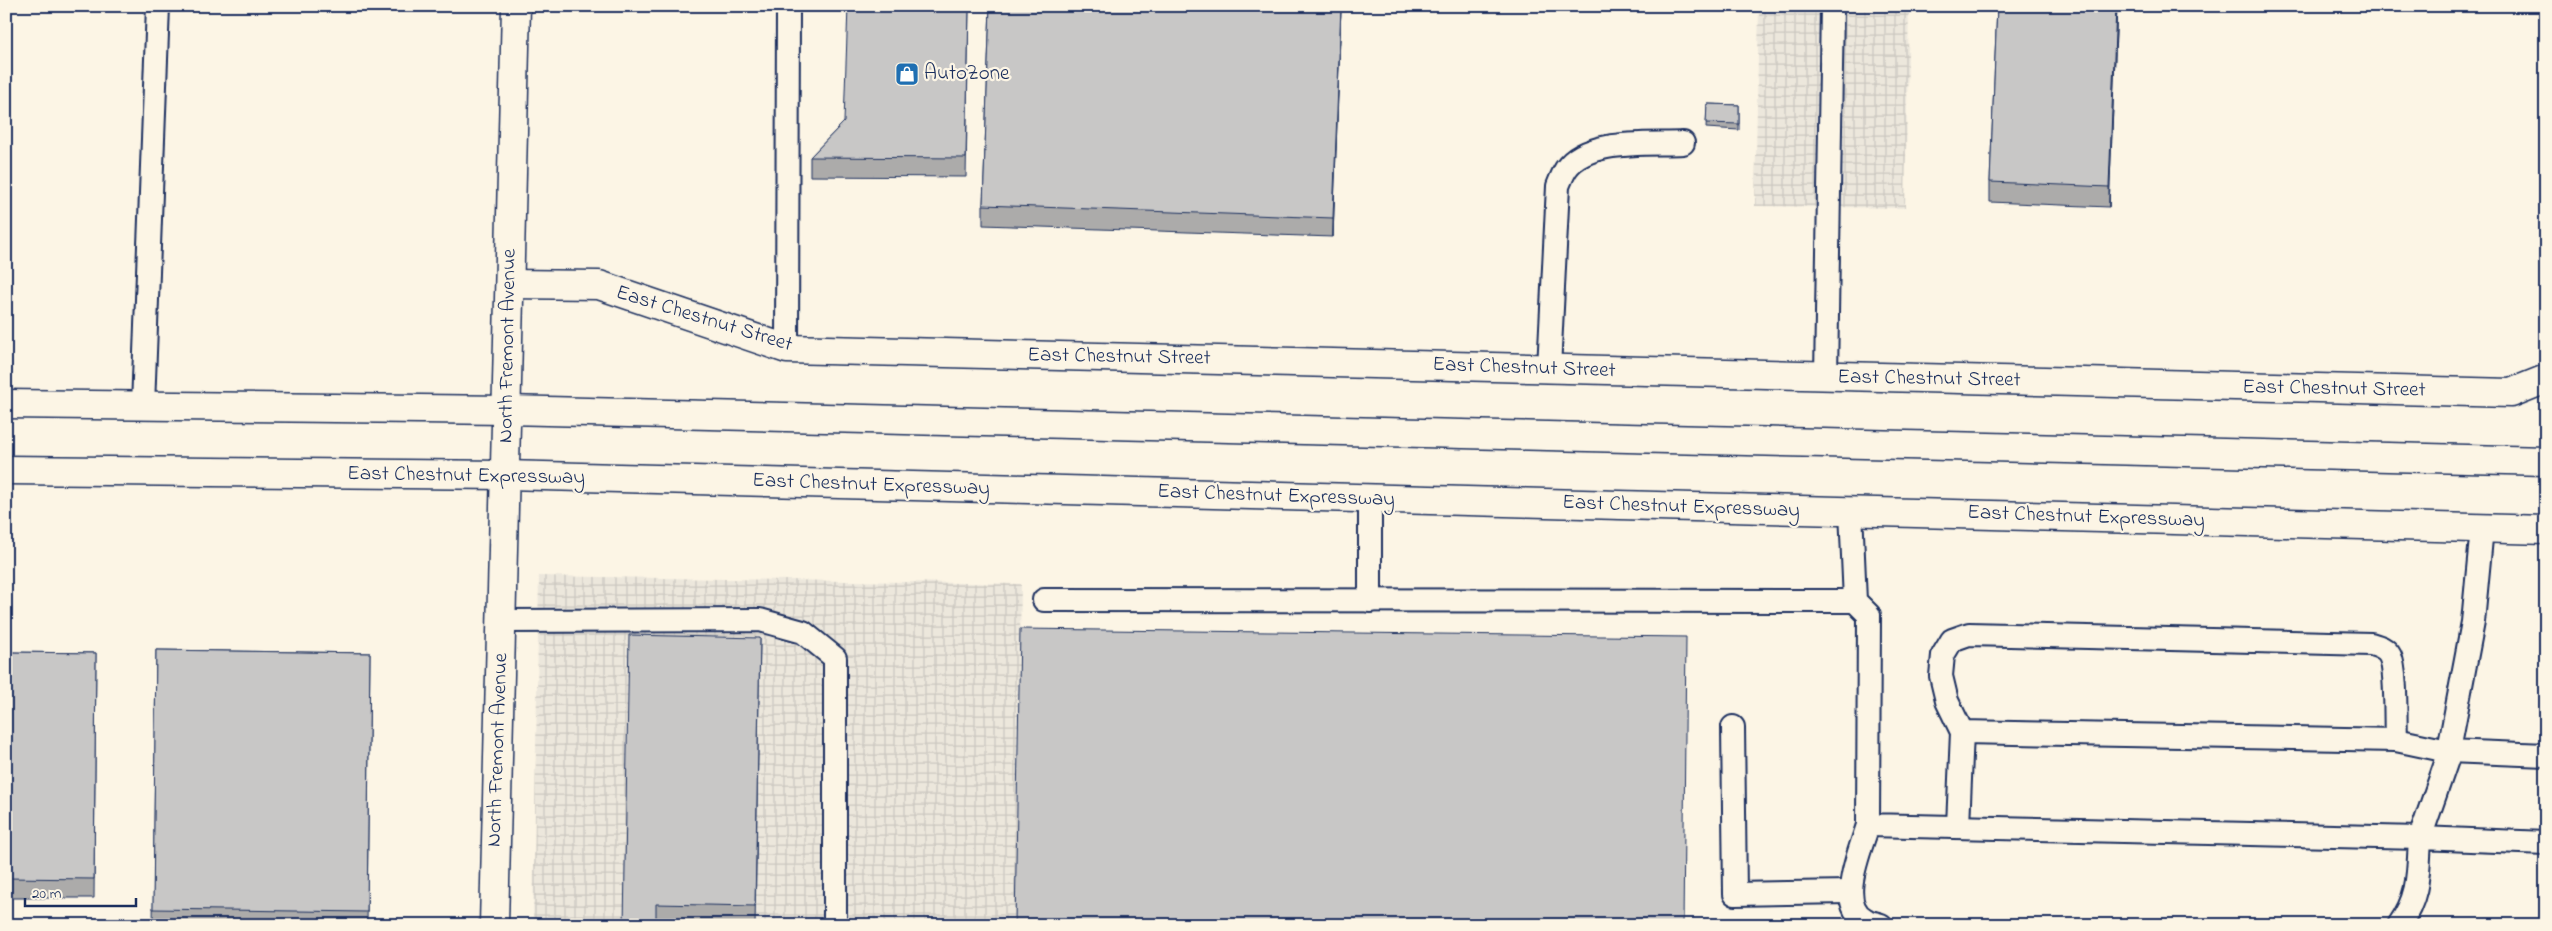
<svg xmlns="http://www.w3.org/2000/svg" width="2552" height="931" viewBox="0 0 2552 931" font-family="'Indie Flower',sans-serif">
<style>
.industrial{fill:url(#industrial-grid)}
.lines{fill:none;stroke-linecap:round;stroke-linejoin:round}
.lane-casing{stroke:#1b2f5e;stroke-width:26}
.street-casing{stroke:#1b2f5e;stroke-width:31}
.secondary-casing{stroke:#1b2f5e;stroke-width:31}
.primary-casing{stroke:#1b2f5e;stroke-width:31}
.lane{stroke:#fcf5e5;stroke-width:22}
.street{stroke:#fcf5e5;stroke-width:28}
.secondary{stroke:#fcf5e5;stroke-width:28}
.primary{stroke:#fcf5e5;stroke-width:28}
.wall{fill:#acabaa;stroke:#1b2f5e}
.shaded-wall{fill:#8c8b8b;stroke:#1b2f5e}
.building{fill:#c8c7c6;stroke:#1b2f5e}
.labels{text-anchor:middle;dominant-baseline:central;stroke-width:4.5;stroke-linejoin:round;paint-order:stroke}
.poi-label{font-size:21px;fill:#1b2f5e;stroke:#fcf5e5;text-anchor:start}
.street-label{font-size:21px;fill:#1b2f5e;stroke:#fcf5e5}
</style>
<defs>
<pattern id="industrial-grid" width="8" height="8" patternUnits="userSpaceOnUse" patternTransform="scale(1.25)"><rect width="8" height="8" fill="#ece7dc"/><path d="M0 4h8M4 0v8" fill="none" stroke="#cac6bf"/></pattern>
</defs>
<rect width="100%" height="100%" fill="#fcf5e5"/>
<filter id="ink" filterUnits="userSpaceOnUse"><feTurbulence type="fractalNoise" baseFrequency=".02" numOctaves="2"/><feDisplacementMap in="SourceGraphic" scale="10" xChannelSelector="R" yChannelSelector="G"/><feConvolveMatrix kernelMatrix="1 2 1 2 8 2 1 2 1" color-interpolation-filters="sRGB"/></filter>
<g filter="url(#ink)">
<g class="industrial">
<polygon points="1759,6 1909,6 1905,208 1755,206"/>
<polygon points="539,576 1021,584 1015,925 533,925"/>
</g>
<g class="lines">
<g class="lane-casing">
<g id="lane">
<polyline points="787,349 788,6"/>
<path d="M1549,369L1558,186C1560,181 1563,174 1566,169C1587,138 1650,145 1683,143"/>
<polyline points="1826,376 1832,6"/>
<polyline points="143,406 158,6"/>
<polyline points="1851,511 1855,601 1869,615 1868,825 2420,838 2447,760 2473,622 2482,528"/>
<polyline points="1044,600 1855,601"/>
<polyline points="1370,601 1370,498"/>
<polyline points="502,621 760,620 803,632 835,658 835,925"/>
<polyline points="1733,727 1735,894 1850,892"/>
<polyline points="2396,740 2448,751 2546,755"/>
<path d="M1868,825C1861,849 1835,905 1866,920C1870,923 1876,923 1881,925"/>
<path d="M1958,826L1962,732L1947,701L1941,676L1943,655L1952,640L1969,634L2371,644C2378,646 2386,648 2390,656C2397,671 2395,721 2396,740L1962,732"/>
<path d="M2399,925C2420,896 2418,872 2420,838L2546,843"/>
</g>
</g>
<g class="street-casing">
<polyline id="street" points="510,284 599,285 787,349 2511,393 2546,379"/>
</g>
<g class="secondary-casing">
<polyline id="secondary" points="494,925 516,6"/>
</g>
<g class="primary-casing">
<g id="primary">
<polyline points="6,404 507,410 2546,461"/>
<polyline points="6,470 506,475 2546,530"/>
</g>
</g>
<use href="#lane" class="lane"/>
<use href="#street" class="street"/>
<use href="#secondary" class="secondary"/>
<use href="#primary" class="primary"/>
</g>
<g class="wall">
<polygon points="969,6 966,177 810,176 810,157 844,122"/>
<polygon points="990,6 1341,6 1333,237 983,225 983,205"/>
<polygon points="1997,6 2117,6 2109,207 1990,202 1990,182"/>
<polygon points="1707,104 1739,105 1739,130 1706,128"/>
<polygon points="760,638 755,925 656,923 624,925"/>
<polygon points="156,650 370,653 367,925 153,925"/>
<polygon points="6,652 96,653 94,898 6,898"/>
</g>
<g class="shaded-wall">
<polygon points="1341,6 1333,237 1333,218"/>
<polygon points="2116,6 2117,6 2109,207 2109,187"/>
</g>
<g class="building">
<polygon points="848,6 969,6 966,158 810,157 844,122"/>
<polygon points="990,6 1341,6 1333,218 983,205"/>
<polygon points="1997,6 2116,6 2109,187 1990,182"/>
<polygon points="1707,104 1739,105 1739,124 1706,123"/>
<polygon points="1020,629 1686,637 1683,925 1015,925"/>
<polygon points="629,635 760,638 755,906 656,904 656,925 624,925"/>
<polygon points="156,650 370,653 367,912 153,909"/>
<polygon points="6,652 96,653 94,879 6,878"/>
</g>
</g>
<defs>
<g id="shop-square" transform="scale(1.25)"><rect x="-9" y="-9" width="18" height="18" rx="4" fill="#1f6fb2" stroke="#fcf5e5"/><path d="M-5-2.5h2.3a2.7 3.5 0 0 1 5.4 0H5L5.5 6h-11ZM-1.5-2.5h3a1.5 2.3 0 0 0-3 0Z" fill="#fff"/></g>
</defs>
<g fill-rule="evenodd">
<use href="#shop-square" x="907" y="74"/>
</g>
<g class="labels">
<g class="poi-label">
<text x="924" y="74">AutoZone</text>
</g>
<g class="street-label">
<text transform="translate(704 319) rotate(17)">East Chestnut Street</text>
<text transform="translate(508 346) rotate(-89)">North Fremont Avenue</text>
<text transform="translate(1119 357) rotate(1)">East Chestnut Street</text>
<text transform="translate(1524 368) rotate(2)">East Chestnut Street</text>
<text transform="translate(1929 379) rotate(1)">East Chestnut Street</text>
<text transform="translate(2334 389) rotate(1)">East Chestnut Street</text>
<text transform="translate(466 476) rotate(1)">East Chestnut Expressway</text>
<text transform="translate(871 485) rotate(2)">East Chestnut Expressway</text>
<text transform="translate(1276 496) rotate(2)">East Chestnut Expressway</text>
<text transform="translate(1681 507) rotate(2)">East Chestnut Expressway</text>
<text transform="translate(2086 517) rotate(2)">East Chestnut Expressway</text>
<text transform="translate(498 750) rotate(-88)">North Fremont Avenue</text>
</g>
</g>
<rect width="2552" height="931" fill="none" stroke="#fcf5e5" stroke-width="25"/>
<rect x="12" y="12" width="2527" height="906" fill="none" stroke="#1b2f5e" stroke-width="2" filter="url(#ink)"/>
<path d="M25 898v8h111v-8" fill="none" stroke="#1b2f5e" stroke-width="2.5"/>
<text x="32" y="898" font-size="15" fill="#1b2f5e" stroke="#fcf5e5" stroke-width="4" paint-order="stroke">20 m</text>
</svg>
